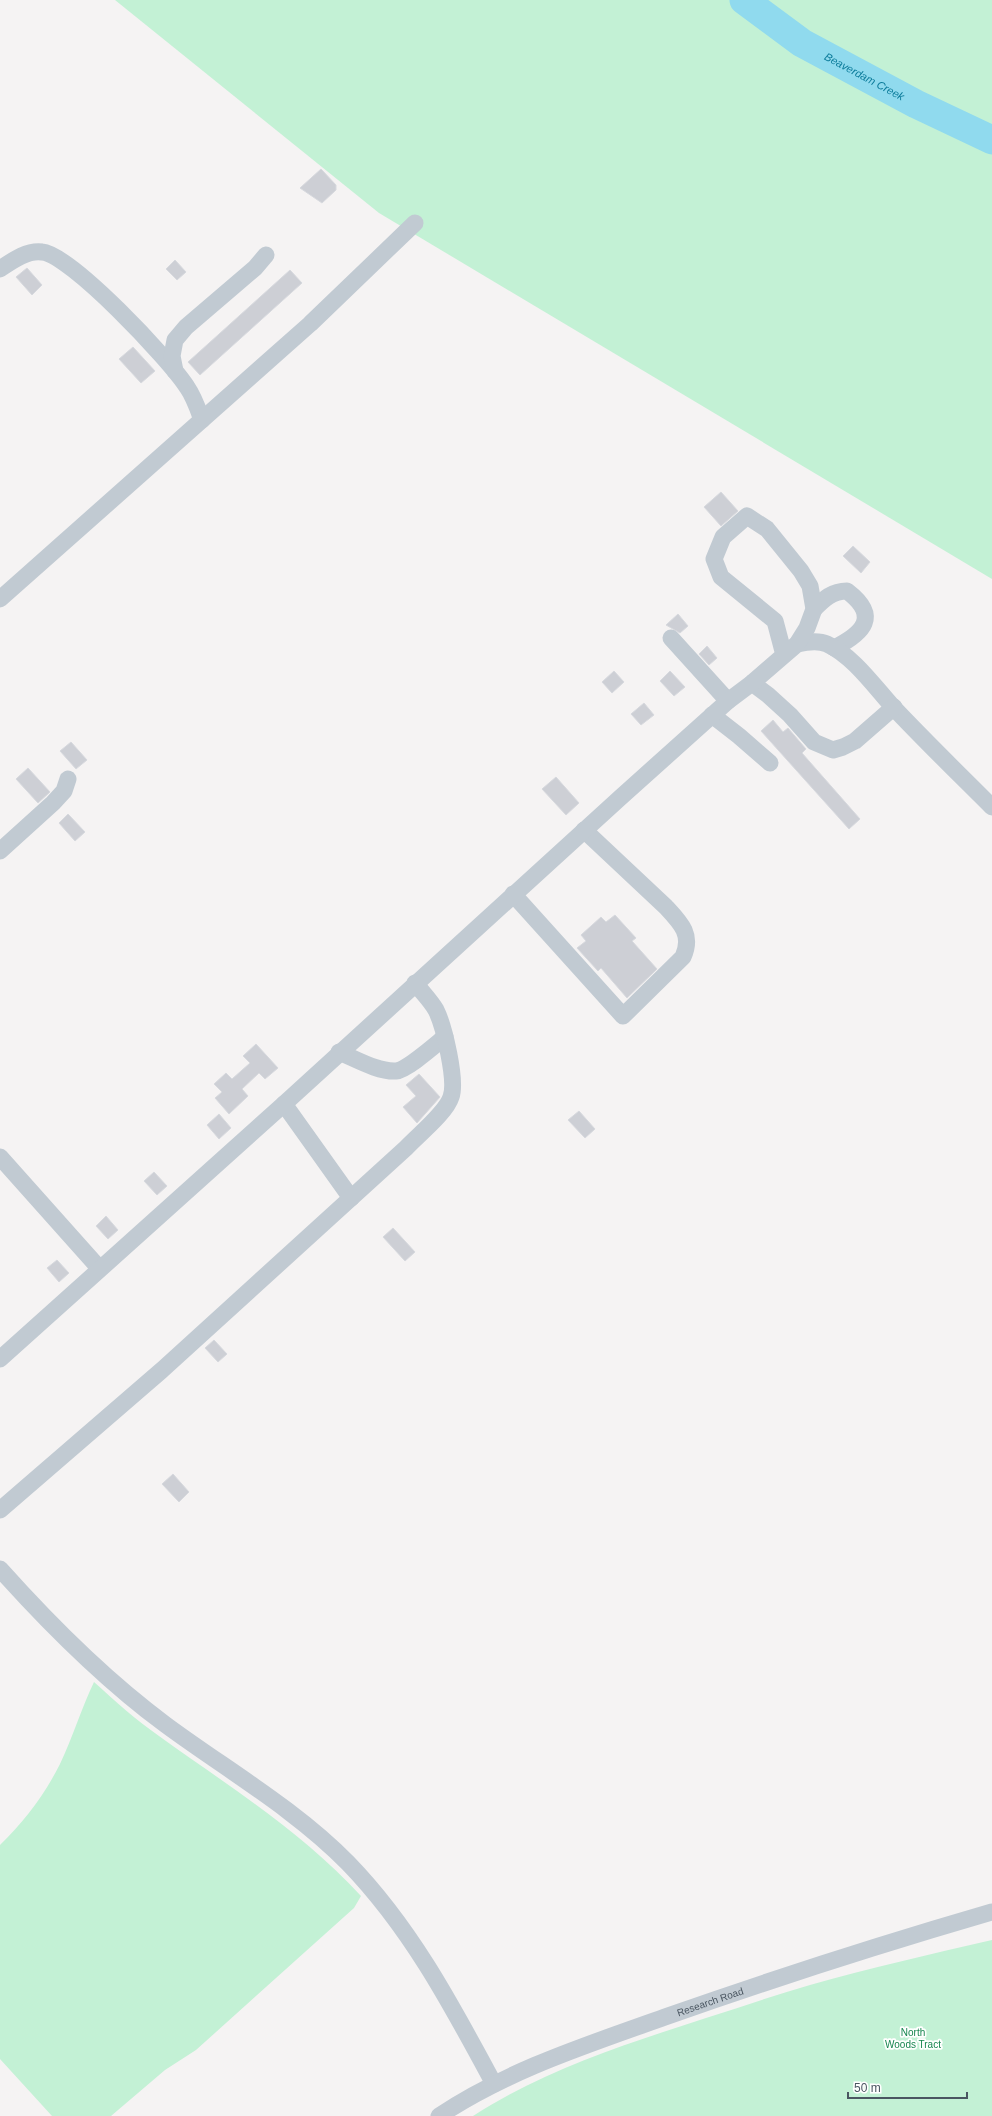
<svg xmlns="http://www.w3.org/2000/svg" width="992" height="2116" viewBox="0 0 992 2116" font-family="Helvetica,sans-serif">
<style>
.green{fill:#c3f1d5}
.lines{fill:none;stroke-linecap:round;stroke-linejoin:round}
.river{stroke:#90daee;stroke-width:29}
.building{fill:#cdcfd5;stroke:#d7d9de}
.minor{stroke:#c1cad2;stroke-width:17}
.labels{text-anchor:middle;dominant-baseline:central;stroke-width:3.5;stroke-linejoin:round;paint-order:stroke}
.street-label{font-size:10px;fill:#4a5661;stroke:#fff}
.park-label{font-size:10px;fill:#17864f;stroke:#fff}
.water-label{font-size:11px;font-style:italic;fill:#0c7c9b;stroke:#fff}
</style>
<rect width="100%" height="100%" fill="#f5f3f3"/>
<g class="green">
<polygon points="115,0 992,0 992,579 379,213"/>
<path d="M94,1682C115,1701 136,1720 159,1736C230,1787 302,1832 361,1896L354,1908L196,2050L165,2070L111,2116H52L0,2059V1845C24,1822 45,1794 60,1764C73,1737 81,1709 94,1682Z"/>
<path d="M992,1940V2116H473C544,2070 626,2044 706,2018C741,2007 775,1995 810,1985C870,1968 931,1954 992,1940Z"/>
</g>
<g class="lines">
<path class="river" id="s1" d="M744,0L802,43L916,104L992,140"/>
</g>
<g class="building">
<polygon points="321,169 336,185 336,190 322,203 300,188"/>
<polygon points="175,260 186,272 177,280 166,269"/>
<polygon points="27,268 42,285 32,295 16,277"/>
<polygon points="290,270 302,283 200,375 188,362"/>
<polygon points="133,347 155,371 141,383 119,359"/>
<polygon points="721,492 738,511 721,526 704,507"/>
<polygon points="853,546 870,562 861,573 843,556"/>
<polygon points="678,614 688,626 680,633 666,625"/>
<polygon points="707,646 717,658 709,665 699,654"/>
<polygon points="614,671 624,682 612,693 602,682"/>
<polygon points="670,671 685,687 674,696 660,681"/>
<polygon points="644,703 654,715 641,725 631,714"/>
<polygon points="773,720 783,732 788,728 806,749 802,753 860,819 849,829 761,731"/>
<polygon points="71,742 87,760 76,769 60,751"/>
<polygon points="28,768 50,792 38,803 16,779"/>
<polygon points="556,777 579,803 566,815 542,789"/>
<polygon points="68,814 85,832 75,841 59,823"/>
<polygon points="615,915 636,938 632,941 657,969 627,998 601,968 598,971 577,948 586,941 581,935 601,917 606,922"/>
<polygon points="256,1044 278,1068 265,1079 259,1073 242,1089 248,1096 229,1114 215,1098 222,1092 214,1084 226,1073 232,1079 250,1063 243,1056"/>
<polygon points="419,1074 440,1097 417,1123 403,1107 416,1096 406,1085"/>
<polygon points="579,1111 595,1129 585,1138 568,1120"/>
<polygon points="219,1114 231,1128 219,1139 207,1125"/>
<polygon points="154,1172 167,1186 157,1195 144,1181"/>
<polygon points="106,1216 118,1230 108,1239 96,1226"/>
<polygon points="393,1228 415,1252 405,1261 383,1237"/>
<polygon points="57,1260 69,1273 59,1282 47,1268"/>
<polygon points="214,1340 227,1354 218,1362 205,1348"/>
<polygon points="173,1474 189,1492 179,1502 162,1484"/>
</g>
<g class="lines">
<g class="minor">
<path d="M0,269C12,261 27,250 42,252C70,254 170,360 187,387C194,397 198,409 202,420"/>
<polyline points="175,371 172,356 175,340 186,327 255,268 266,255"/>
<polyline points="0,599 310,324 415,223"/>
<path d="M814,609C824,599 832,591 847,591C880,616 864,633 834,648"/>
<polyline points="671,638 728,701"/>
<path d="M797,644C806,642 818,640 827,644C853,656 874,686 893,707C925,741 959,774 992,807"/>
<polyline points="752,683 768,695 790,715 814,742 833,750 843,747 855,741 894,707"/>
<polyline points="712,715 739,736 770,763"/>
<polyline points="0,851 53,803 64,791 68,779"/>
<path d="M513,894L623,1016L683,957C693,935 681,923 666,907L584,830"/>
<path d="M339,1052C356,1059 378,1072 396,1071C407,1070 435,1045 445,1037"/>
<polyline points="284,1104 351,1198"/>
<polyline points="0,1157 99,1268"/>
<polyline points="0,1359 284,1104 621,797 728,701 752,683 797,644 807,628 814,609 810,586 801,571 767,529 747,516 723,537 714,559 721,577 775,621 784,655"/>
<path d="M0,1510L162,1370L406,1148C418,1135 446,1113 451,1097C457,1081 444,1026 436,1010C431,1001 422,992 415,983"/>
<path d="M0,1569C51,1626 105,1680 166,1725C227,1770 295,1809 348,1863C411,1928 452,2006 494,2084"/>
<path id="s2" d="M439,2116C508,2070 587,2045 665,2017C773,1979 882,1944 992,1912"/>
</g>
</g>
<g class="labels">
<g class="street-label">
<text stroke="none"><textPath href="#s2" startOffset="295">Research Road</textPath></text>
</g>
<g class="park-label">
<text x="913" y="2032">North<tspan x="913" dy="12">Woods Tract</tspan></text>
</g>
<g class="water-label">
<text stroke="none"><textPath href="#s1" startOffset="143">Beaverdam Creek</textPath></text>
</g>
</g>
<path d="M848 2092v6h119v-6" fill="none" stroke="#4a5661" stroke-width="2"/>
<text x="854" y="2092" font-size="12" fill="#4a5661" stroke="#ffffff" stroke-width="3" paint-order="stroke">50 m</text>
</svg>
